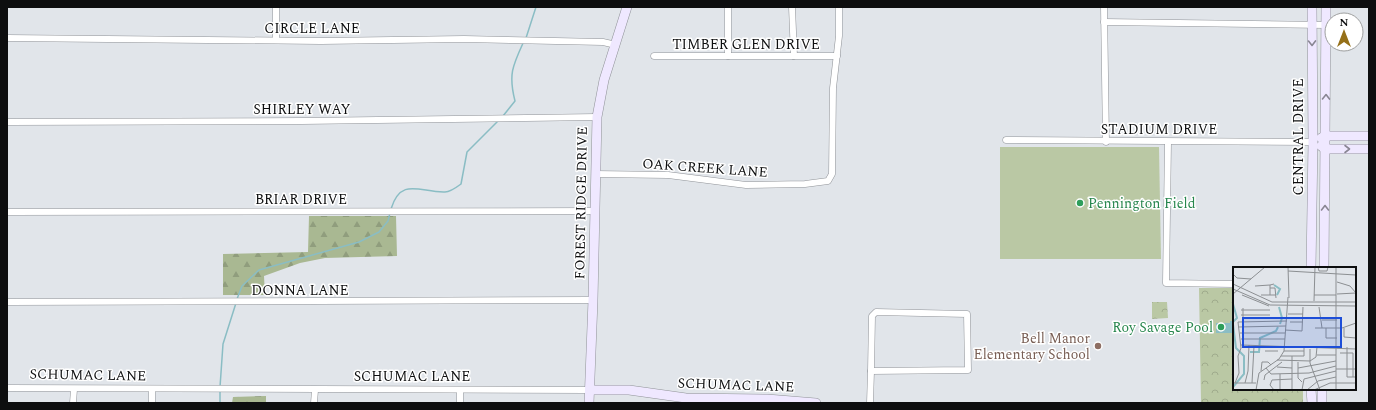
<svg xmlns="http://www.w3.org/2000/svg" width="1376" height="410" viewBox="0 0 1376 410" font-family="Spectral,serif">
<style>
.forest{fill:url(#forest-firs)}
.park{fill:url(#park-crowns)}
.pitch{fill:#bac8a4}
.water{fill:#8abdc4}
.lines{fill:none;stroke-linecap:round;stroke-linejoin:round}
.stream{stroke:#8abdc4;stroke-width:1.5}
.street-casing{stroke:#909398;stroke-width:7}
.secondary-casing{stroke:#909398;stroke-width:10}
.street{stroke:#fff;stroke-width:6}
.secondary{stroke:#efe8ff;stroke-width:9}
.oneway{stroke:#898693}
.leisure-dot{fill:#2e9e5b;stroke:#fff;stroke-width:1.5}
.education-dot{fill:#8d6e63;stroke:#fff;stroke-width:1.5}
.labels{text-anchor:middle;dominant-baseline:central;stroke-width:3;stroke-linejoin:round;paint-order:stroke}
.street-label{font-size:14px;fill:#0d0e0f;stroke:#fff}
.leisure-label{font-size:14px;fill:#27864d;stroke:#fff;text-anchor:start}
.education-label{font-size:14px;fill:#785e54;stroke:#fff;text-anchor:end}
.inset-river{fill:none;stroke:#8abdc4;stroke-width:2}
.inset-road{fill:none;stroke:#8c8f92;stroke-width:1}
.view{fill:#1d4ed8;fill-opacity:0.15;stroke:#1d4ed8;stroke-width:2}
.inset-edge{fill:none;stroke:#0d0e0f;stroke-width:2}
</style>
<defs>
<pattern id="forest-firs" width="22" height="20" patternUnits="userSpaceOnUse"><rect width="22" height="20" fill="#a9b892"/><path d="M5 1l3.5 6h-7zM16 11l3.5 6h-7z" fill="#909d7d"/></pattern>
<pattern id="park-crowns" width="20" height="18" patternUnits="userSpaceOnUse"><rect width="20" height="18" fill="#bac8a4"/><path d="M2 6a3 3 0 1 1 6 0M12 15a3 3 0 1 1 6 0" fill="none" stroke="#9fab8c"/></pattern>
</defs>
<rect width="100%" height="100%" fill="#e1e5ea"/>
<g class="forest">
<polygon points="309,216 396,216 397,256 325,258 300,263 264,276 265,295 223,295 223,254 308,252"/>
<polygon points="266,396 266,403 232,403 233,397"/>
</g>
<g class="park">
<polygon points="1199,288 1234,288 1234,389 1303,389 1303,403 1201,403"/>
<polygon points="1152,302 1167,302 1168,318 1152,319"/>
</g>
<g class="pitch">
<polygon points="1000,147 1159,147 1161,259 1000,259"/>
<rect x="1207" y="312" width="27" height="30"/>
</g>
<polygon class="water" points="1230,321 1234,321 1234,333 1216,333 1216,323 1230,323"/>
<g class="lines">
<g class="stream">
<polyline points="526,38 536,7"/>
<path d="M503,116L515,101C508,74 513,65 524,41"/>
<path d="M391,209C401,176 421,193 445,192C450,192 457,187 461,184L467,152L499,120"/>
<polyline points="237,299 242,286 259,270 359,242 379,232 388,221 390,213"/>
<polyline points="220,387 223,344 236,303"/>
<polyline points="220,403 220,391"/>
</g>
<g class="street-casing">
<g id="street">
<polyline points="276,7 276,40"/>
<polyline points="728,7 728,56"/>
<polyline points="792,7 794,56"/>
<polyline points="1104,7 1106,142"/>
<polyline points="1104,22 1326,25"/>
<polyline points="7,38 321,41 464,39 603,42 616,45"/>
<polyline points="654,56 837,56"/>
<polyline points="7,122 302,121 597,117"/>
<polyline points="1006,140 1313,142"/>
<polyline points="1168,142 1166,283 1234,284"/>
<polyline points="595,174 668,175 746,185 805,184 828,181 832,174 833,88 839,36 839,7"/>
<polyline points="7,212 595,211"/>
<polyline points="7,302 593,300"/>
<polygon points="876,312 967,314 968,370 871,371 872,316"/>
<polyline points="7,388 590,390"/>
<polyline points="152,390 152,403"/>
<polyline points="460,390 460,403"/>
<polyline points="73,403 74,389"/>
<polyline points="314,403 315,390"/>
<polyline points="870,403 871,371"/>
</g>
</g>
<g class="secondary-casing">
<g id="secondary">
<polyline points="1321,138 1325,136 1369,136"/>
<polyline points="1321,146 1325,149 1369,149"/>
<polyline points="1311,268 1313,142 1312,7"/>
<polyline points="1324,268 1326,7"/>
<polyline points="1311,389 1312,403"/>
<polyline points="590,390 629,390 686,398 767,399 816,403"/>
<polyline points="589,403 593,300 597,117 604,80 627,7"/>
<polyline points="1322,403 1322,389"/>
</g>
</g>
<use href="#street" class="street"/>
<use href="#secondary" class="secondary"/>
</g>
<defs><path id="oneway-chevron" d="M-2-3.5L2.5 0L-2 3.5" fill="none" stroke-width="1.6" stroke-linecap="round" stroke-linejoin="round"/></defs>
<g class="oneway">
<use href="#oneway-chevron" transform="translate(1312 43) rotate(89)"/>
<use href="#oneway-chevron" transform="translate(1326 97) rotate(-89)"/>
<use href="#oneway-chevron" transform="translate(1347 149)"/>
<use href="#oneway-chevron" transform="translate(1325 208) rotate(-90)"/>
</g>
<g class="leisure-dot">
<circle cx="1080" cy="203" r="4"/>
<circle cx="1221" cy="327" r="4"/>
</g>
<circle class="education-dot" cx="1098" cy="346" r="4"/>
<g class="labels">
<g class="street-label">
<text x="312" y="28">CIRCLE LANE</text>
<text x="746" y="44">TIMBER GLEN DRIVE</text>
<text x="302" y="109">SHIRLEY WAY</text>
<text x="1159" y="129">STADIUM DRIVE</text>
<text transform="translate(1298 137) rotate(-90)">CENTRAL DRIVE</text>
<text transform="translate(705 168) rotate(4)">OAK CREEK LANE</text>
<text x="301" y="199">BRIAR DRIVE</text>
<text transform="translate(581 203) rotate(-89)">FOREST RIDGE DRIVE</text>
<text x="300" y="290">DONNA LANE</text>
<text transform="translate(88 375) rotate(1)">SCHUMAC LANE</text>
<text x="412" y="376">SCHUMAC LANE</text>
<text transform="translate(736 385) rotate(2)">SCHUMAC LANE</text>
</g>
<g class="leisure-label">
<text x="1088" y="203">Pennington Field</text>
<text x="1213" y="327" text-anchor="end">Roy Savage Pool</text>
</g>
<g class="education-label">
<text x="1090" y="338">Bell Manor<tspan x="1090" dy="16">Elementary School</tspan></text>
</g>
</g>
<g transform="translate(1233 267)">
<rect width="123" height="123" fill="#e1e5ea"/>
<path class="inset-river" d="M41,18L47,22L44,28M0,37L4,51L0,55M46,40L49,51L47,57M0,57L3,81L11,89V107L0,120M17,85H26L27,71L43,64L45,60"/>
<path class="inset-road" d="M55,0L56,31M85,0L86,4H94L95,0M55,4L123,8M0,7L4,11L18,12M104,15L117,19L123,26M0,17L39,35H123M22,19L37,18M37,21H42L43,31M0,22L37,38L123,39M0,27L32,0M104,27L123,26M9,28L36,39M28,28H43M37,28V18L41,17M81,28H103M81,34L82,0M86,40L89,61M8,43H37M55,47H70M8,48H37M89,53H104M10,54V41M57,55H70M5,60L53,59M82,61H109L123,56M93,61V71H104M111,61V70L123,71M52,63L69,64L70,40M7,66H52M8,72H52M8,78L123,82M114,80V110H122M77,82V96L87,123M32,84H45M51,84H71M107,86H120V110M84,88H103M48,89H71V80M59,89V123M44,93L77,94L83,90L84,80M65,95V111L69,115M44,100L59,101M33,101L38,107L76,106L103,99M65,101L103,94M103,102H122M28,104L29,95H35L38,98M47,107V123M31,113L32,108L49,95M0,116H23M2,116L6,106L5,89L8,81L5,55L54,54M12,116L15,104L16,78M19,116L21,79M23,123L26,106L46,92L51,84L55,30M41,123L37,118L39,113L59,112M69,123L71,112L103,104M74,123L85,114L103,110M81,123L97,116H123M103,123V0"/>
<path class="view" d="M10,51H108V80H10Z"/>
<rect width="123" height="123" class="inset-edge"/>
</g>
<rect width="1376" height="410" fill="none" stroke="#0d0e0f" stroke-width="16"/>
<g transform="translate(1344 32)"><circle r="19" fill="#ffffff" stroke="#9e9f9f"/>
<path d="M0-3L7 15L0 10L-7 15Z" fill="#957019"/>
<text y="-6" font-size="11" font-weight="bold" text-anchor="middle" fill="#0d0e0f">N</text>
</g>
</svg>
